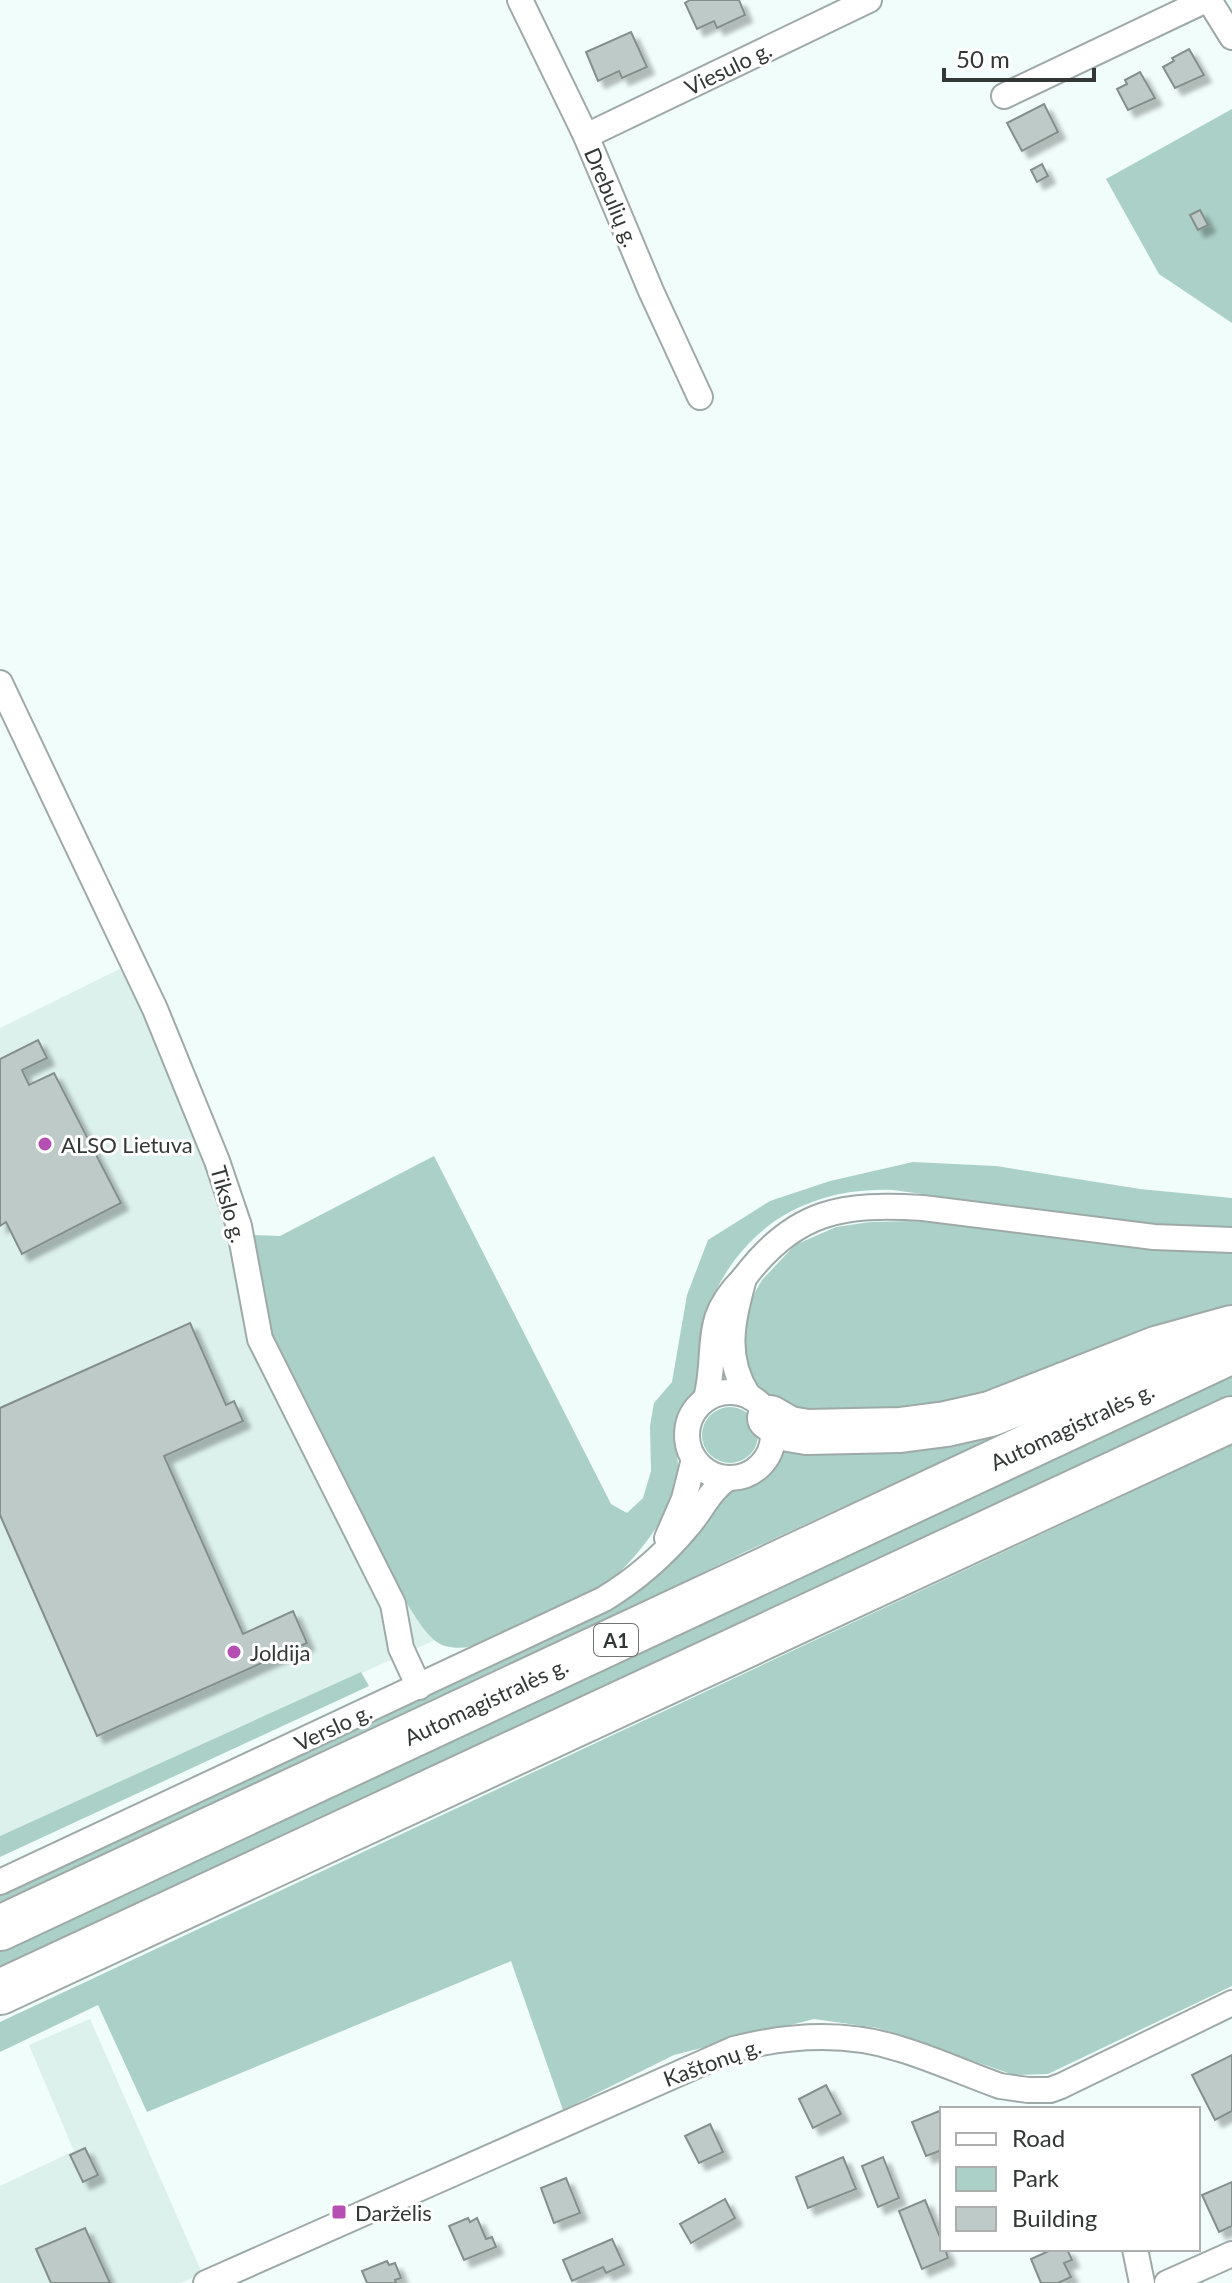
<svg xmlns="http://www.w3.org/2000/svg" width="1232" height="2283" viewBox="0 0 1232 2283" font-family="Lato,sans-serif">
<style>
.built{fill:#dcf1ec}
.green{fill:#aad0c7}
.building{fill:#becac7;stroke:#848f8c;stroke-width:2;filter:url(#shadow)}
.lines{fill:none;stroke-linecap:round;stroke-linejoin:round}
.street-casing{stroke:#9eaaa7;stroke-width:28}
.highway-casing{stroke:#9eaaa7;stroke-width:48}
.street{stroke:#fff;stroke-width:24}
.highway{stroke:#fff;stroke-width:44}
.poi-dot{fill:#b64fb3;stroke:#fff;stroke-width:3}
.labels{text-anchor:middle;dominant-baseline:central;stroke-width:6;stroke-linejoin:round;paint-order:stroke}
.shield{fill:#fff;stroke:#707473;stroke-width:2}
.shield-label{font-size:20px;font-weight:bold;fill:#333837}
.street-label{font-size:22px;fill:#333837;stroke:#fff}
.poi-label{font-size:22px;fill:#333837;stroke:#fff;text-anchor:start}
</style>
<defs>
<filter id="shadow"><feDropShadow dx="7" dy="7" stdDeviation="2" flood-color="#0004"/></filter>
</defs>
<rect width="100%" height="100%" fill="#f0fdfa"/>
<g class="built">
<polygon points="142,958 200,1088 253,1235 267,1326 409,1607 435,1640 0,1836 0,1028"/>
<polygon points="90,2019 202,2273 181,2283 0,2283 0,2186 74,2151 29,2045"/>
</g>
<g class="green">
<polygon points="1232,109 1232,323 1159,274 1106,179"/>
<path d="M434,1156L611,1504L627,1513L643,1498L651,1471L650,1426L654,1403L672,1382L687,1295L708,1240L770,1201L830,1181L913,1162L996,1166L1140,1189L1232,1198V1228C1119,1229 1005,1205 893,1190C802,1187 734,1232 704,1319C697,1340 704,1364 697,1385C692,1401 680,1409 677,1428C673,1452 685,1475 673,1499C656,1533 624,1575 591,1594C567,1608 538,1617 513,1628C491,1638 470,1653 445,1646C429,1641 418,1620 409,1607L267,1326L253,1235L280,1236Z"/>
<path d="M911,1221C1018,1229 1124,1251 1232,1253V1317L1014,1397L809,1424L768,1404L750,1384L741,1327L750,1301L762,1280L795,1245L836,1227L870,1222Z"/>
<path d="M1164,1359L745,1552L604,1621L0,1902V1894L540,1643C588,1618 636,1595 676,1559C694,1542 701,1513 719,1498C748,1475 774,1486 783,1439Z"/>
<polygon points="1232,1371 1232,1404 0,1977 0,1942"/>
<circle cx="730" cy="1435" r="28"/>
<polygon points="1232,1445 1232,1986 1048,2074 1014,2075 878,2028 814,2019 674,2055 563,2110 511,1961 147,2112 98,2005 0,2052 0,2022"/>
<polygon points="361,1672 369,1686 0,1857 0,1836"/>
</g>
<g class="building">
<polygon points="690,0 739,0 745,15 717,28 714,21 697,29 685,3"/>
<polygon points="631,32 647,67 622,78 619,71 598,81 586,52"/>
<polygon points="1189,49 1204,75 1175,88 1163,67 1174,61 1172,58"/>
<polygon points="1140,72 1155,98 1128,110 1117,89 1127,84 1125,80"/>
<polygon points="1044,104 1058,132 1022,151 1007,123"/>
<polygon points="1042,164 1048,176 1037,182 1031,170"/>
<polygon points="1200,210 1208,225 1198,230 1190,215"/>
<polygon points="38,1040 47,1058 22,1070 29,1085 54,1073 121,1203 22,1254 6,1222 0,1226 0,1059"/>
<polygon points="190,1323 226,1405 234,1401 243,1421 164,1456 243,1634 293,1611 307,1643 97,1736 0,1515 0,1408"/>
<polygon points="1232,2055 1232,2111 1215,2120 1192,2075"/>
<polygon points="826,2085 841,2114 813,2128 799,2099"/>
<polygon points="942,2110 942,2150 926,2156 912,2122"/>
<polygon points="710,2124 723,2152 699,2163 685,2136"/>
<polygon points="85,2148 98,2175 83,2182 70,2155"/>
<polygon points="843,2157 856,2189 808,2208 796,2177"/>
<polygon points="883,2157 899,2198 878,2207 862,2166"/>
<polygon points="566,2178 580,2213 554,2223 541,2188"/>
<polygon points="1232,2182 1232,2226 1219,2232 1202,2195"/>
<polygon points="725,2199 735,2218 691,2243 680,2224"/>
<polygon points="925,2200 942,2242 942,2249 945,2249 948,2258 922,2269 899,2211"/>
<polygon points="468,2218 470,2222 477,2218 486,2239 492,2237 496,2247 464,2260 449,2226"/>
<polygon points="85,2228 110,2283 51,2283 36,2249"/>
<polygon points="612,2239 624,2265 606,2273 603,2267 572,2281 563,2260"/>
<polygon points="1053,2249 1067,2249 1072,2260 1064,2263 1071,2277 1058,2283 1041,2283 1031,2259"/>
<polygon points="387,2261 389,2265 395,2263 401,2278 395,2280 396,2283 367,2283 362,2271"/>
</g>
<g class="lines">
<g class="street-casing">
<g id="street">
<polyline points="520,0 586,136 651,291 700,397"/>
<polyline points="1209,0 1232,37"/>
<polyline points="1004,96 1206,0"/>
<polyline points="586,136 869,0"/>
<polyline points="0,683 155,1009 217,1161 239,1226 260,1339 393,1604 401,1648 419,1687"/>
<path d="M744,1278C795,1210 843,1203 923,1208L1154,1237L1232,1240"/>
<circle cx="730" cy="1435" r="43"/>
<path d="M706,1399C719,1346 700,1322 744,1278C733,1320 723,1356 748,1395"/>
<polyline points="667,1538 684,1499 694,1459"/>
<path d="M0,1882L604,1599C635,1580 665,1554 688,1526C702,1510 710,1490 728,1478"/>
<polyline points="1135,2249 1142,2283"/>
<path d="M206,2283L734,2049C789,2035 845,2031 900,2049C934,2059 966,2074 1000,2086L1028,2090H1050L1061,2086L1232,2003"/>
<polyline points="1167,2283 1232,2254"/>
</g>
</g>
<g class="highway-casing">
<g id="highway">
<polyline points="770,1418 789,1429 807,1432 900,1430 946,1424 990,1414 1156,1349 1232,1328"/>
<polyline points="0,1928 1232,1351"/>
<polyline points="0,1992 1232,1419"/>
</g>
</g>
<use href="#street" class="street"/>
<use href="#highway" class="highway"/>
</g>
<g class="poi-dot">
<circle cx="45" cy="1144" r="8"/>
<circle cx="234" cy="1652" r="8"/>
<rect x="331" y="2204" width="16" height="16" rx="4"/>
</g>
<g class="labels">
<rect class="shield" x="594" y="1624" width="44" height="32" rx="6"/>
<g class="shield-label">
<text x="616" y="1640">A1</text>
</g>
<g class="street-label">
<text transform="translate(728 68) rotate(-26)">Viesulo g.</text>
<text transform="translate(612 197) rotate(67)">Drebulių g.</text>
<text transform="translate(229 1204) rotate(74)">Tikslo g.</text>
<text transform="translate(1072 1426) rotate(-25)">Automagistralės g.</text>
<text transform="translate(486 1701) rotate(-25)">Automagistralės g.</text>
<text transform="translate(333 1727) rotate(-25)">Verslo g.</text>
<text transform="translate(712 2062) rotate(-20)">Kaštonų g.</text>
</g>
<g class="poi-label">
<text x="61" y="1144">ALSO Lietuva</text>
<text x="250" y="1652">Joldija</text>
<text x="355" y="2212">Darželis</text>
</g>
</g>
<rect x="940" y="2107" width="260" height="144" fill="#ffffff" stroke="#adafaf" stroke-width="2"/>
<rect x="956" y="2133" width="40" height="12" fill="#ffffff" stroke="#adafaf" stroke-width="2"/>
<text x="1012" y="2147" font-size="24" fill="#333837">Road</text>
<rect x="956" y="2167" width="40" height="24" fill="#aad0c7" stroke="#adafaf" stroke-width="2"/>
<text x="1012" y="2187" font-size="24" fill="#333837">Park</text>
<rect x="956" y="2207" width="40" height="24" fill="#becac7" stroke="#adafaf" stroke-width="2"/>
<text x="1012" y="2227" font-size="24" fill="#333837">Building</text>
<path d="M944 68v12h150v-12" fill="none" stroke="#333837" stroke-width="4"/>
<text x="956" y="68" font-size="24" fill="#333837" stroke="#ffffff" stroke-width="6" paint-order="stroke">50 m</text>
</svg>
